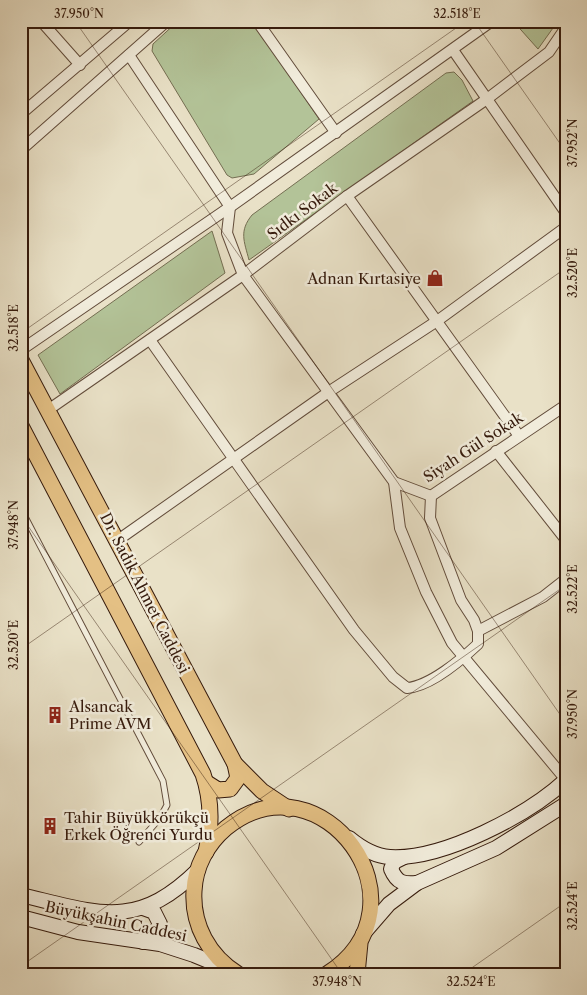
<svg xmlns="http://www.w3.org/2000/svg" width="587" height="995" viewBox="0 0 587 995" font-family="'Libre Caslon Text',serif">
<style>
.green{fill:#b3c398;stroke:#746e52}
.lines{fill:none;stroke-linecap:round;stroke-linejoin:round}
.lane-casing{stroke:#624c3b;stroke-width:7}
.street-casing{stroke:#624c3b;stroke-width:12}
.secondary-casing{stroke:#351a0c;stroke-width:16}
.primary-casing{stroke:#351a0c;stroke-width:17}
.lane{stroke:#f1ecdb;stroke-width:5}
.street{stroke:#f1ecdb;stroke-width:10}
.secondary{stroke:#f1ecdb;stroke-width:14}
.primary{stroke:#e4c084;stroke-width:15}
.ticks{fill:none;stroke:#351a0c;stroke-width:1;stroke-opacity:0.45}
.labels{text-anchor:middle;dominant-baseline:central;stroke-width:5;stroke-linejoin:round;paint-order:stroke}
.street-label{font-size:15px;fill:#351a0c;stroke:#f1ecdb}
.poi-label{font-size:15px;fill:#351a0c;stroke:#f1ecdb;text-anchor:start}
.neatline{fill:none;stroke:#351a0c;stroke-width:2}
.ticks-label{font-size:12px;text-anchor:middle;fill:#351a0c}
</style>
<rect width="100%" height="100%" fill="#e9e1c7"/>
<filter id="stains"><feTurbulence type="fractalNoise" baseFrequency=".004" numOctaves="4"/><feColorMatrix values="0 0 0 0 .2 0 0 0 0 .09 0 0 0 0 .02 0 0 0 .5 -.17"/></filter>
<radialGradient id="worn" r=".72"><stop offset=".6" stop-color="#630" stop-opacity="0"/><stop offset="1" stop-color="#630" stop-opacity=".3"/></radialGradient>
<g class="green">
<polygon points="178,21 252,21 319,119 254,174 232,178 227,175 152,51 153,44"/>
<polygon points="513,21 558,21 538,49"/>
<path d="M454,72L462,80L473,101L249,260C244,241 239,231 252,215L446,73Z"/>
<polygon points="212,231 225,273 60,394 38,355"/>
</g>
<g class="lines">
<g class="lane-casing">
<polyline id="lane" points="21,509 163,781 167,805 160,818 139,842"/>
</g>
<g class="street-casing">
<g id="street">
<polyline points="41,21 80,65"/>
<polyline points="257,21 336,133"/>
<polyline points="453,50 566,213"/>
<polyline points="129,55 230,207 227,233 243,275 394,482 400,528 426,592 452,643 566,780"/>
<polyline points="21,114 130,21"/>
<polyline points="21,150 167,21"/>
<polyline points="347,196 519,436"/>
<path d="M150,340L354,630L393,677L407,688C430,686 461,660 478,644V631L474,620L461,600L430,518L431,496"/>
<polyline points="21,350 230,207 492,21"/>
<polyline points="48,410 243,275 347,196 487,99 549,52 566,27"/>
<polyline points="496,451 566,540"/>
<polyline points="394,482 431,496 566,405"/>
<polyline points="118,540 330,391 437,321 566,227"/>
<polyline points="478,631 543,597 566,579"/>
</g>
</g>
<g class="secondary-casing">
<g id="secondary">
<path d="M349,838C361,848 374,856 390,857C443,860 528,815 566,780"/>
<path d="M404,857L394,862L391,869C397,883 403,884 417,883"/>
<path d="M21,895C98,913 136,931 198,870"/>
<polyline points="143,908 154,912 160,924 154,935 143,942"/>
<polyline points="21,917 78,932 160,944 194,955 228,969"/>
<polyline points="363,934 389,904 417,883 496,848 566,804"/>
</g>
</g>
<g class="primary-casing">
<g id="primary">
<polyline points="21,360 235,764 262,791 289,809"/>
<path d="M21,426L203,774C212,800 212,825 206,852"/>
<polyline points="207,783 218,790 230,789 238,778 235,764"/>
<path d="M238,974C209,956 192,925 194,891C195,867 207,844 226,828C321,751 435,905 327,974"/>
<polyline points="357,974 360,943"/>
</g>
</g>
<use href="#lane" class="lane"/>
<use href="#street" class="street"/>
<use href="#secondary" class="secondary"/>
<use href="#primary" class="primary"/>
</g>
<path class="ticks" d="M75,21L566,723M474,21L566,152M21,333L466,21M21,516L342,974M21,649L566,268M21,966L566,585M463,974L566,902"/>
<defs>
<g id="shop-bare" transform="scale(1.35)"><path d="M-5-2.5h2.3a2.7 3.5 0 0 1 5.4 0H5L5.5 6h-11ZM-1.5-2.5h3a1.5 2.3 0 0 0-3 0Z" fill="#8f2418" stroke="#f1ecdb" stroke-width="2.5" paint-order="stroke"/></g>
<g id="building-bare" transform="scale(1.35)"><path d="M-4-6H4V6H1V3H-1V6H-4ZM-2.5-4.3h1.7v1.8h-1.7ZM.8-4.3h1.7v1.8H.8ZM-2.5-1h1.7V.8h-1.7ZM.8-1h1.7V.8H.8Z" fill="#8f2418" stroke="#f1ecdb" stroke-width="2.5" paint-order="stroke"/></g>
</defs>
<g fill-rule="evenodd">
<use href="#shop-bare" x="435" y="278"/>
<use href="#building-bare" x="55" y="715"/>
<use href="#building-bare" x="50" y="826"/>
</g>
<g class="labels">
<g class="street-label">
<text transform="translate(302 211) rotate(-37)">Sıdkı Sokak</text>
<text transform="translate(473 447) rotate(-33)">Siyah Gül Sokak</text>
<text transform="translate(145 593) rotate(63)">Dr. Sadık Ahmet Caddesi</text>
<text transform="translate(116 921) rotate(12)">Büyükşahin Caddesi</text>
</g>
<g class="poi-label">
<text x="421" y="278" text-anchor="end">Adnan Kırtasiye</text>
<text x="69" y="706">Alsancak<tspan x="69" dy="17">Prime AVM</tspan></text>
<text x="64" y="817">Tahir Büyükkörükçü<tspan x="64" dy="17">Erkek Öğrenci Yurdu</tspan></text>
</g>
</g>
<rect width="587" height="995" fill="none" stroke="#e9e1c7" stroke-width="55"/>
<rect x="28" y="28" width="532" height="940" class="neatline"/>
<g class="ticks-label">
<text x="79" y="18">37.950°N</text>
<text x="457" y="18">32.518°E</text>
<text transform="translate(573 143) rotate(-90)" y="4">37.952°N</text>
<text transform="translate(573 273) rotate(-90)" y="4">32.520°E</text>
<text transform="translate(14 328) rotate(-90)" y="4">32.518°E</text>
<text transform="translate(14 525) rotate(-90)" y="4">37.948°N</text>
<text transform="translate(573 589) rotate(-90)" y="4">32.522°E</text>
<text transform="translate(14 645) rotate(-90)" y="4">32.520°E</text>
<text transform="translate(573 714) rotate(-90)" y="4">37.950°N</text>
<text transform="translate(573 906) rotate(-90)" y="4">32.524°E</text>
<text x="337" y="986">37.948°N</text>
<text x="471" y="986">32.524°E</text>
</g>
<rect width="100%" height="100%" filter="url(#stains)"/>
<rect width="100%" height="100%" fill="url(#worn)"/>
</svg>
